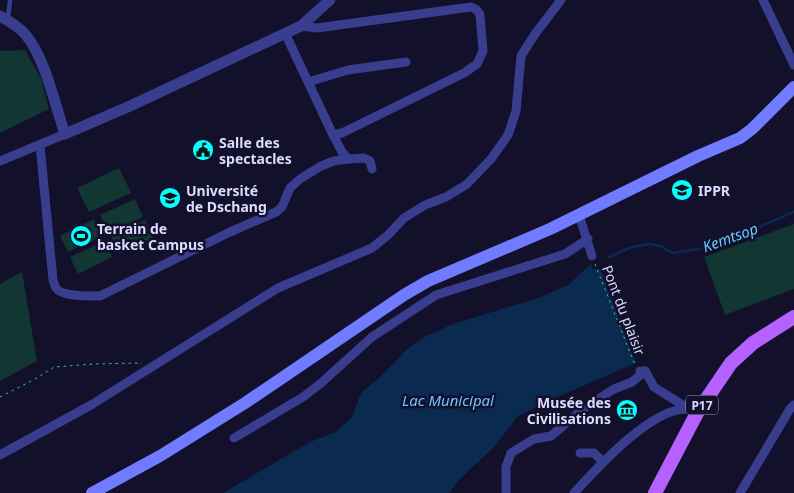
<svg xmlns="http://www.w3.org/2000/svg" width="794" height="493" viewBox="0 0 794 493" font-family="'Noto Sans',sans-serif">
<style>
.green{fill:#123631}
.water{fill:#0a2a50}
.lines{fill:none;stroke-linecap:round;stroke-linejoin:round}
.stream{stroke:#0a2a50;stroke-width:2.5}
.path{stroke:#2ac3ab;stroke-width:1;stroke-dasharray:2.5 4;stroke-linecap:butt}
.service{stroke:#383d8d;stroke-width:4.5}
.minor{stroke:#383d8d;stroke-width:9}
.tertiary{stroke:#383d8d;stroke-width:11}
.secondary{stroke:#717bff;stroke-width:12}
.primary{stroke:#b561ff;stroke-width:14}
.labels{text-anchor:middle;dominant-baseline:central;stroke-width:5;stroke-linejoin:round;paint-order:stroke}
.shield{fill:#12102b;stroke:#9f9dbf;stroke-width:1}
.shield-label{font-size:12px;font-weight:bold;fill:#dbdaff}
.poi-label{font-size:14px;font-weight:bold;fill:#dbdaff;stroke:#12102b;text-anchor:start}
.street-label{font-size:14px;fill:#dbdaff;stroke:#12102b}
.water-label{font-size:15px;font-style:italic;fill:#68c8ff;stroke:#12102b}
</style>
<rect width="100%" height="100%" fill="#12102b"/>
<g class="green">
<polygon points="25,50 41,79 49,109 0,133 0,51"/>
<polygon points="119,168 131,193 89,212 77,188"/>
<polygon points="135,199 143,217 109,233 100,215"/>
<polygon points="94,219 102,236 68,252 60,236"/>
<polygon points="145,220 153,238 119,254 111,236"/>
<polygon points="794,224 794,289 725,315 704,257"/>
<polygon points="105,241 112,257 78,274 70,257"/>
<polygon points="22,272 37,361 0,381 0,284"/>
</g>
<polygon class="water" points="591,264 593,270 600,268 636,363 546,402 518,416 495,446 459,480 449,493 223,493 310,442 336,432 352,417 361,393 381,376 407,349 426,336 453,324 541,297 568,285"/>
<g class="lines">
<polyline class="stream" points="609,257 632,247 649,244 660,246 673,253 712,247 794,212"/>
<g class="path">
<polyline points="595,264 635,365"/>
<polyline points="0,397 37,378 54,367 94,364 142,363"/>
</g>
<polyline class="service" points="8,19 10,0"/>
<g class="minor">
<polyline points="763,0 794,65"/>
<polyline points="301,26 317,28 471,7 477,10 480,15 483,51 477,64 464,73 342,133 333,135"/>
<polyline points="285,33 333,135 342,152 348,159"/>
<polyline points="308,82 348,70 406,62"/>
<path d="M40,145L53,280C54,282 54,285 56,288C62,297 90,296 100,296L230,232L276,212L282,207L290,188L300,179L321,166L334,161L348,159L364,158L370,161L372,169"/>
<polyline points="0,161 65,134"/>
<polyline points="579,215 592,256"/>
<polyline points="640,371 645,371 654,387 689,409"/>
<polyline points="234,438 303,397 320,384 372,337 436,295 565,254 588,239"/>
<polyline points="580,453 594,453 603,462"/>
<polyline points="0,455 91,405 278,288 372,248 388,235 404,218 425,205 446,197 467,184 491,159 508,135 516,111 521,56 535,34 561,0"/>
<polyline points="506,493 506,467 511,453 534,439 551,436 583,409 614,389 632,382 645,371"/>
<path d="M574,493C598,467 652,407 688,409"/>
<polyline points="740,493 790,409 794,405"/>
</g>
<path class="tertiary" d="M0,16C9,21 18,26 25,34C45,57 55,105 65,134L130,106L301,26L330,0"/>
<polyline class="secondary" points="92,493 160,456 245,403 404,295 428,281 550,229 698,156 740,138 752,129 794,87"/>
<polyline class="primary" points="655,493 697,413 731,363 753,343 794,317"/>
</g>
<defs>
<g id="civic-disc" transform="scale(1.125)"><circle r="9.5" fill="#06feff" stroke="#12102b"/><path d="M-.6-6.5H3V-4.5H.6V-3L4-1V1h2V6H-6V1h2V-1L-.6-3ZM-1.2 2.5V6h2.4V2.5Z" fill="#111"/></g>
<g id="university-disc" transform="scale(1.125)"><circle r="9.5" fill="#06feff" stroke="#12102b"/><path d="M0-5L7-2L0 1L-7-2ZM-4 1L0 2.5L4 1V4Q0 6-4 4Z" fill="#111"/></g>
<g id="stadium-disc" transform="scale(1.125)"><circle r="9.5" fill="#06feff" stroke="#12102b"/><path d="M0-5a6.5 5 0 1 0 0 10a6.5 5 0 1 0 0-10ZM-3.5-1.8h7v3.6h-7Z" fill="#111"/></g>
<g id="museum-disc" transform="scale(1.125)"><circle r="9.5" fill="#06feff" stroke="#12102b"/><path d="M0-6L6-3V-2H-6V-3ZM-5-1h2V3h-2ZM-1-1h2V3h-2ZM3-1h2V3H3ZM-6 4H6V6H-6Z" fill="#111"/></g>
</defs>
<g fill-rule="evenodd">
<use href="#civic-disc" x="203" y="150"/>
<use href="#university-disc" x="682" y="190"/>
<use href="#university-disc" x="170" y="198"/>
<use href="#stadium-disc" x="81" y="236"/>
<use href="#museum-disc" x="627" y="410"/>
</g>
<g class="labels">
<rect class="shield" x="686" y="395.5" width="32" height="19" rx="4"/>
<g class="shield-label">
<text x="702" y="405">P17</text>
</g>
<g class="poi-label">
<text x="219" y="142">Salle des<tspan x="219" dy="16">spectacles</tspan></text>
<text x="186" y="190">Université<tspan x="186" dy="16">de Dschang</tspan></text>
<text x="698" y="190">IPPR</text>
<text x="97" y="228">Terrain de<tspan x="97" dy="16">basket Campus</tspan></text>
<text x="611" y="402" text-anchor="end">Musée des<tspan x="611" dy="16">Civilisations</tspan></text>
</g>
<g class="street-label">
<text transform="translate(624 310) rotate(69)">Pont du plaisir</text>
</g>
<g class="water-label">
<text transform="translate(730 237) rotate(-20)">Kemtsop</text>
<text x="448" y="400">Lac Municipal</text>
</g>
</g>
</svg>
